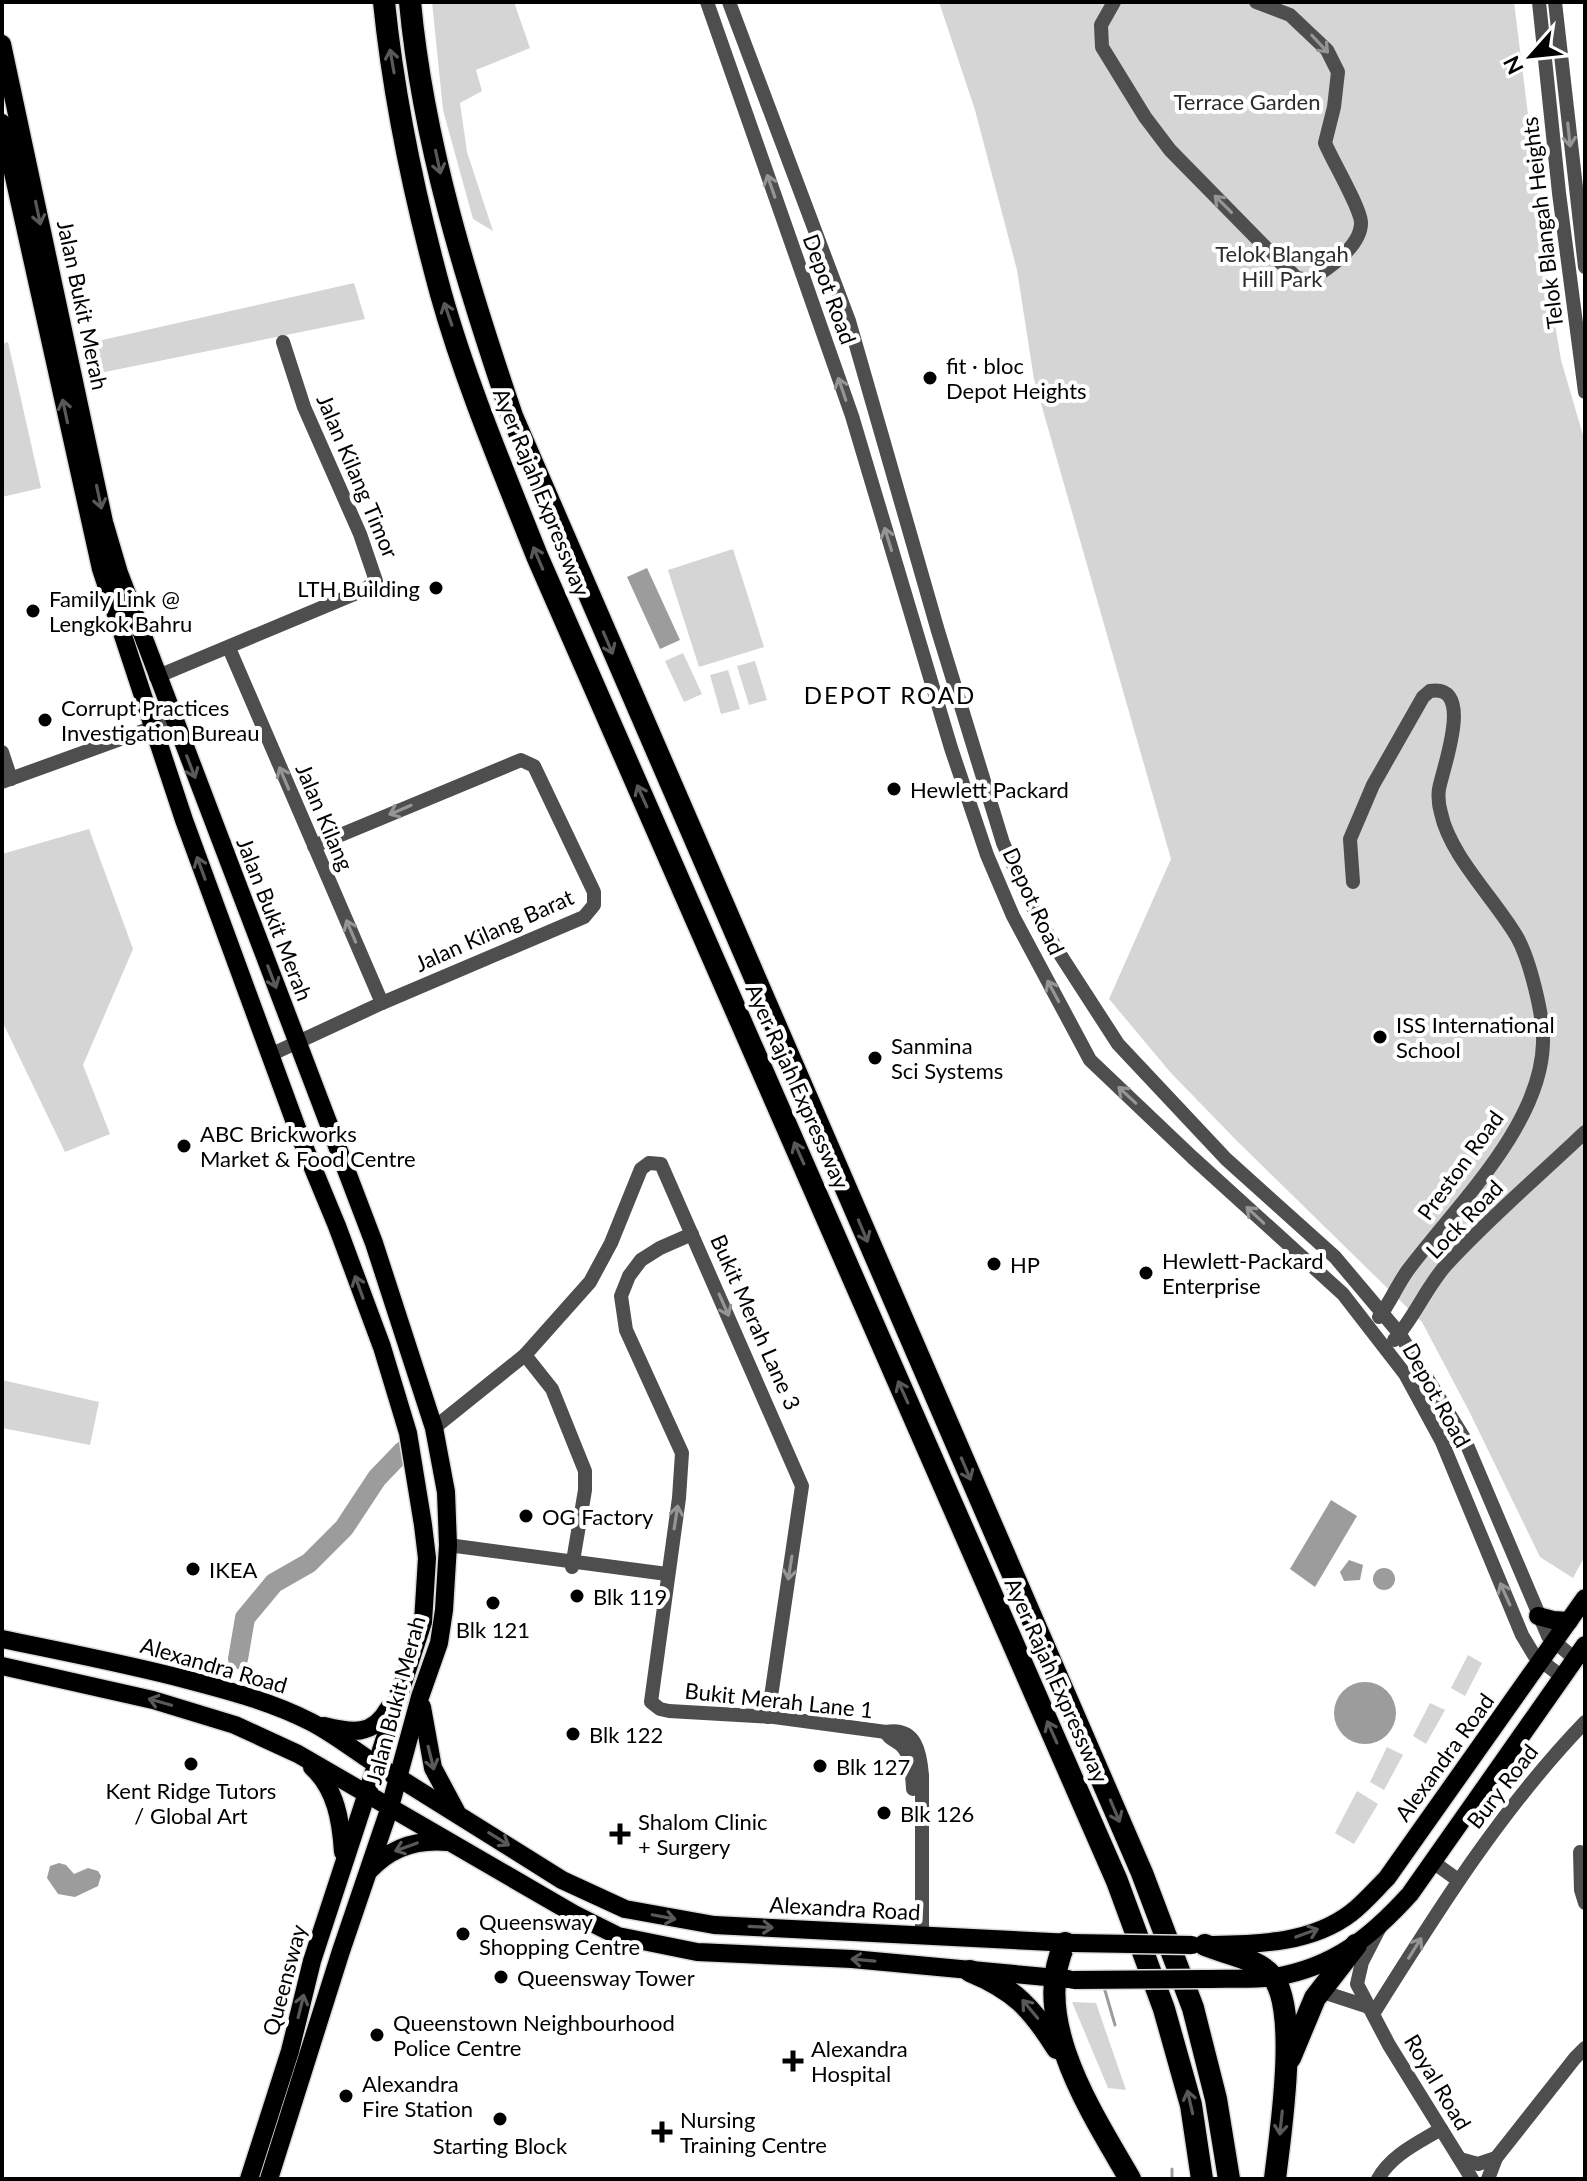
<svg xmlns="http://www.w3.org/2000/svg" width="1587" height="2181" viewBox="0 0 1587 2181" font-family="Lato,sans-serif">
<style>
.green{fill:#d5d5d5}
.water{fill:#9c9c9c}
.lines{fill:none;stroke-linecap:round;stroke-linejoin:round}
.stream{stroke:#9c9c9c;stroke-width:3}
.river{stroke:#9c9c9c;stroke-width:20}
.major-casing{stroke:#dbdbdb;stroke-width:21}
.highway-casing{stroke:#dbdbdb;stroke-width:25}
.minor{stroke:#4e4e4e;stroke-width:14}
.major{stroke:#000;stroke-width:18}
.highway{stroke:#000;stroke-width:22}
.major-bridge-casing{stroke:#dbdbdb;stroke-width:21;stroke-linecap:butt}
.major-bridge{stroke:#000;stroke-width:18}
.oneway{stroke:#959595}
.oneway2{stroke:#595959}
.poi-dot{fill:#000;stroke:#fff;stroke-width:3}
.labels{text-anchor:middle;dominant-baseline:central;stroke-width:8;stroke-linejoin:round;paint-order:stroke}
.park-label{font-size:22px;fill:#2c2c2c;stroke:#fff}
.street-label{font-size:22px;fill:#000;stroke:#fff}
.poi-label{font-size:22px;fill:#000;stroke:#fff;text-anchor:start}
.neighbourhood-label{font-size:24px;letter-spacing:2px;fill:#000;stroke:#fff}
</style>
<rect width="100%" height="100%" fill="#fff"/>
<g class="green">
<polygon points="432,2 514,2 530,48 476,70 482,91 460,103 467,152 493,231 473,219 443,110"/>
<polygon points="939,2 1514,2 1552,307 1561,360 1585,442 1585,1556 1573,1578 1540,1557 1470,1413 1422,1322 1237,1141 1171,1073 1109,999 1171,859 1034,379 1017,270 975,110"/>
<polygon points="354,283 365,319 95,374 89,343"/>
<polygon points="8,342 41,488 2,497 2,344"/>
<polygon points="733,549 764,647 699,667 668,570"/>
<polygon points="683,653 702,694 684,702 665,661"/>
<polygon points="755,661 767,700 749,705 737,666"/>
<polygon points="728,670 740,709 721,714 710,675"/>
<polygon points="89,829 133,949 83,1065 110,1134 65,1152 2,1021 2,854"/>
<polygon points="2,1380 99,1402 90,1445 2,1428"/>
<polygon points="1468,1655 1482,1663 1465,1696 1451,1688"/>
<polygon points="1430,1703 1445,1710 1426,1744 1413,1736"/>
<polygon points="1387,1747 1403,1755 1384,1790 1370,1782"/>
<polygon points="1357,1791 1378,1804 1354,1844 1335,1833"/>
<polygon points="1072,2002 1096,2003 1126,2090 1108,2088"/>
</g>
<g class="water">
<polygon points="647,568 680,640 660,649 627,577"/>
<polygon points="1331,1500 1357,1516 1315,1587 1290,1569"/>
<polygon points="1349,1560 1363,1565 1360,1580 1344,1581 1340,1572"/>
<circle cx="1384" cy="1579" r="11"/>
<circle cx="1365" cy="1713" r="31"/>
<polygon points="59,1863 66,1865 74,1874 88,1868 98,1871 101,1876 98,1886 75,1897 58,1894 47,1878 50,1866"/>
</g>
<g class="lines">
<g class="stream">
<polyline points="1104,1987 1115,2025"/>
<polyline points="1172,2179 1172,2169"/>
</g>
<polyline class="river" points="238,1659 245,1618 274,1583 309,1563 344,1528 377,1478 403,1451"/>
<g class="major-casing">
<g id="major">
<polyline points="2,44 104,522 119,573 374,1243 434,1428 446,1492 448,1545 444,1610 439,1643 420,1697 390,1807 341,1951 269,2179"/>
<polyline points="2,123 101,569 184,820 301,1139 337,1226 382,1347 408,1433 423,1525 427,1558 423,1622 312,1961 290,2051 249,2179"/>
<polyline points="1538,1616 1553,1620 1569,1621"/>
<path d="M2,1639C64,1652 127,1664 188,1680C230,1691 272,1702 311,1722C342,1738 368,1762 399,1778L562,1880L625,1909L714,1925L1072,1943"/>
<polyline points="2,1666 153,1700 235,1725 298,1754 574,1914 618,1936 697,1952 852,1959 1068,1979"/>
<polyline points="422,1707 433,1768 456,1811"/>
<path d="M324,1726C352,1733 373,1736 388,1709"/>
<path d="M312,1767C336,1789 341,1821 343,1852"/>
<path d="M370,1870C391,1847 417,1839 448,1842"/>
<path d="M1213,1945C1260,1944 1312,1943 1351,1913C1364,1903 1375,1890 1387,1878L1585,1598"/>
<path d="M1206,1979C1229,1978 1253,1980 1275,1977C1334,1967 1371,1937 1410,1894L1585,1645"/>
</g>
</g>
<g class="highway-casing">
<g id="highway">
<path d="M384,2C394,100 415,199 441,294C466,383 503,470 537,556L1117,1881L1164,2009L1191,2105L1202,2179"/>
<path d="M410,2C423,143 467,283 512,416L1142,1873L1193,2008L1216,2099L1229,2179"/>
<path d="M1065,1943C1029,2019 1092,2113 1130,2179"/>
<path d="M1205,1945C1226,1954 1257,1958 1272,1976C1300,2009 1280,2135 1275,2179"/>
<path d="M970,1971C1014,1989 1032,2008 1057,2048"/>
<polyline points="1290,2058 1315,1998 1356,1945"/>
</g>
</g>
<g class="minor">
<polyline points="707,2 852,416 951,748 987,855 1013,916 1090,1060 1192,1157 1343,1294 1405,1374 1442,1442 1522,1635 1534,1655 1562,1677"/>
<polyline points="729,2 849,321 938,631 1003,843 1030,902 1054,945 1118,1044 1226,1159 1335,1257 1399,1333 1464,1438 1548,1636 1575,1659"/>
<path d="M1114,2L1101,25L1102,47L1145,117L1170,150L1278,260L1297,278L1309,280C1327,270 1362,246 1361,222C1360,207 1332,160 1325,143L1334,107L1338,72L1327,50L1290,15L1256,2"/>
<polyline points="1539,2 1559,193 1585,392"/>
<polyline points="1555,2 1585,267"/>
<polyline points="229,648 382,1003"/>
<polyline points="156,677 364,590 376,581 360,534 304,407 283,342"/>
<polyline points="2,752 11,779"/>
<polyline points="2,782 173,720"/>
<path d="M1353,882L1350,839L1373,785L1423,697L1430,691C1476,683 1442,770 1439,789C1438,796 1439,806 1441,813C1450,856 1495,899 1517,937C1530,960 1544,1017 1543,1043C1541,1126 1455,1207 1408,1270C1397,1285 1390,1303 1379,1317"/>
<polyline points="270,1055 382,1003 584,917 594,905 594,892 534,766 521,760 314,846"/>
<path d="M692,1234L660,1248L641,1260L629,1276L621,1296L626,1330L682,1453L679,1498L651,1702L660,1709L669,1711L774,1717L886,1732C916,1727 920,1752 922,1775V1936"/>
<path d="M1394,1340C1415,1317 1426,1287 1447,1264C1490,1217 1539,1176 1585,1132"/>
<polyline points="525,1355 552,1389 585,1471 585,1490 572,1567"/>
<polyline points="434,1428 525,1355 590,1282 611,1243 641,1169 649,1163 661,1164 802,1486 768,1717"/>
<polyline points="448,1545 667,1574"/>
<path d="M886,1732C890,1740 894,1739 901,1745C912,1755 912,1775 913,1789"/>
<polyline points="1580,1852 1581,1890 1585,1903"/>
<polyline points="1433,1862 1458,1880"/>
<polyline points="1380,1927 1362,1962 1357,1984 1389,2045 1472,2179"/>
<polyline points="1320,1991 1369,2007"/>
<path d="M1373,2014C1437,1912 1501,1809 1585,1722"/>
<polyline points="1460,2159 1478,2164 1496,2158"/>
<path d="M1378,2179C1391,2155 1418,2143 1441,2129"/>
<polyline points="1488,2179 1496,2158 1575,2058 1585,2048"/>
</g>
<use href="#major" class="major"/>
<use href="#highway" class="highway"/>
<g class="major-bridge-casing">
<g id="major-bridge">
<polyline points="1072,1943 1192,1945"/>
<polyline points="1074,1980 1206,1979"/>
</g>
</g>
<use href="#major-bridge" class="major-bridge"/>
</g>
<defs><path id="oneway-shaft" d="M-6 0H5M1.5-3L5.5 0L1.5 3" fill="none" stroke-width="1.6" stroke-linecap="round" stroke-linejoin="round" transform="scale(2)"/></defs>
<g class="oneway">
<use href="#oneway-shaft" transform="translate(1320 44) rotate(47)"/>
<use href="#oneway-shaft" transform="translate(1569 135) rotate(84)"/>
<use href="#oneway-shaft" transform="translate(771 186) rotate(-109)"/>
<use href="#oneway-shaft" transform="translate(1223 204) rotate(-135)"/>
<use href="#oneway-shaft" transform="translate(842 389) rotate(-109)"/>
<use href="#oneway-shaft" transform="translate(888 539) rotate(-107)"/>
<use href="#oneway-shaft" transform="translate(284 778) rotate(-113)"/>
<use href="#oneway-shaft" transform="translate(400 810) rotate(157)"/>
<use href="#oneway-shaft" transform="translate(351 931) rotate(-113)"/>
<use href="#oneway-shaft" transform="translate(1053 991) rotate(-118)"/>
<use href="#oneway-shaft" transform="translate(1127 1095) rotate(-137)"/>
<use href="#oneway-shaft" transform="translate(1255 1215) rotate(-137)"/>
<use href="#oneway-shaft" transform="translate(724 1305) rotate(66)"/>
<use href="#oneway-shaft" transform="translate(676 1517) rotate(-81)"/>
<use href="#oneway-shaft" transform="translate(790 1568) rotate(99)"/>
<use href="#oneway-shaft" transform="translate(1505 1594) rotate(-114)"/>
<use href="#oneway-shaft" transform="translate(1415 1948) rotate(-58)"/>
</g>
<g class="oneway2">
<use href="#oneway-shaft" transform="translate(392 61) rotate(-100)"/>
<use href="#oneway-shaft" transform="translate(438 162) rotate(78)"/>
<use href="#oneway-shaft" transform="translate(38 213) rotate(78)"/>
<use href="#oneway-shaft" transform="translate(448 314) rotate(-109)"/>
<use href="#oneway-shaft" transform="translate(65 411) rotate(-102)"/>
<use href="#oneway-shaft" transform="translate(99 497) rotate(78)"/>
<use href="#oneway-shaft" transform="translate(538 558) rotate(-113)"/>
<use href="#oneway-shaft" transform="translate(608 643) rotate(67)"/>
<use href="#oneway-shaft" transform="translate(191 767) rotate(69)"/>
<use href="#oneway-shaft" transform="translate(642 796) rotate(-114)"/>
<use href="#oneway-shaft" transform="translate(201 868) rotate(-110)"/>
<use href="#oneway-shaft" transform="translate(272 977) rotate(69)"/>
<use href="#oneway-shaft" transform="translate(799 1153) rotate(-114)"/>
<use href="#oneway-shaft" transform="translate(863 1231) rotate(67)"/>
<use href="#oneway-shaft" transform="translate(359 1287) rotate(-110)"/>
<use href="#oneway-shaft" transform="translate(903 1392) rotate(-114)"/>
<use href="#oneway-shaft" transform="translate(966 1469) rotate(67)"/>
<use href="#oneway-shaft" transform="translate(160 1702) rotate(-164)"/>
<use href="#oneway-shaft" transform="translate(1052 1732) rotate(-114)"/>
<use href="#oneway-shaft" transform="translate(431 1758) rotate(76)"/>
<use href="#oneway-shaft" transform="translate(1115 1811) rotate(67)"/>
<use href="#oneway-shaft" transform="translate(499 1839) rotate(32)"/>
<use href="#oneway-shaft" transform="translate(406 1847) rotate(160)"/>
<use href="#oneway-shaft" transform="translate(664 1917) rotate(11)"/>
<use href="#oneway-shaft" transform="translate(761 1927) rotate(3)"/>
<use href="#oneway-shaft" transform="translate(1307 1933) rotate(-20)"/>
<use href="#oneway-shaft" transform="translate(863 1960) rotate(-175)"/>
<use href="#oneway-shaft" transform="translate(301 2006) rotate(-76)"/>
<use href="#oneway-shaft" transform="translate(1030 2009) rotate(-130)"/>
<use href="#oneway-shaft" transform="translate(1190 2102) rotate(-103)"/>
<use href="#oneway-shaft" transform="translate(1281 2123) rotate(96)"/>
</g>
<g class="poi-dot">
<circle cx="930" cy="378" r="8"/>
<circle cx="436" cy="588" r="8"/>
<circle cx="33" cy="611" r="8"/>
<circle cx="45" cy="720" r="8"/>
<circle cx="894" cy="789" r="8"/>
<circle cx="1380" cy="1037" r="8"/>
<circle cx="875" cy="1058" r="8"/>
<circle cx="184" cy="1146" r="8"/>
<circle cx="994" cy="1264" r="8"/>
<circle cx="1146" cy="1273" r="8"/>
<circle cx="526" cy="1516" r="8"/>
<circle cx="193" cy="1569" r="8"/>
<circle cx="577" cy="1596" r="8"/>
<circle cx="493" cy="1603" r="8"/>
<circle cx="573" cy="1734" r="8"/>
<circle cx="191" cy="1764" r="8"/>
<circle cx="820" cy="1766" r="8"/>
<circle cx="884" cy="1813" r="8"/>
<path d="M616 1822h8v8h8v8h-8v8h-8v-8h-8v-8h8z"/>
<circle cx="463" cy="1934" r="8"/>
<circle cx="501" cy="1977" r="8"/>
<circle cx="377" cy="2035" r="8"/>
<path d="M789 2049h8v8h8v8h-8v8h-8v-8h-8v-8h8z"/>
<circle cx="346" cy="2096" r="8"/>
<circle cx="500" cy="2119" r="8"/>
<path d="M658 2120h8v8h8v8h-8v8h-8v-8h-8v-8h8z"/>
</g>
<g class="labels">
<g class="park-label">
<text x="1247" y="101">Terrace Garden</text>
<text x="1282" y="253">Telok Blangah<tspan x="1282" dy="25">Hill Park</tspan></text>
</g>
<g class="street-label">
<text transform="translate(1542 223) rotate(-97)">Telok Blangah Heights</text>
<text transform="translate(830 289) rotate(70)">Depot Road</text>
<text transform="translate(83 305) rotate(78)">Jalan Bukit Merah</text>
<text transform="translate(358 476) rotate(67)">Jalan Kilang Timor</text>
<text transform="translate(542 492) rotate(68)">Ayer Rajah Expressway</text>
<text transform="translate(325 817) rotate(67)">Jalan Kilang</text>
<text transform="translate(1034 901) rotate(65)">Depot Road</text>
<text transform="translate(275 919) rotate(69)">Jalan Bukit Merah</text>
<text transform="translate(494 930) rotate(-24)">Jalan Kilang Barat</text>
<text transform="translate(798 1086) rotate(66)">Ayer Rajah Expressway</text>
<text transform="translate(1460 1165) rotate(-54)">Preston Road</text>
<text transform="translate(1464 1219) rotate(-46)">Lock Road</text>
<text transform="translate(756 1322) rotate(66)">Bukit Merah Lane 3</text>
<text transform="translate(1437 1395) rotate(61)">Depot Road</text>
<text transform="translate(214 1665) rotate(16)">Alexandra Road</text>
<text transform="translate(1057 1680) rotate(66)">Ayer Rajah Expressway</text>
<text transform="translate(395 1700) rotate(-75)">Jalan Bukit Merah</text>
<text transform="translate(779 1700) rotate(6)">Bukit Merah Lane 1</text>
<text transform="translate(1444 1757) rotate(-54)">Alexandra Road</text>
<text transform="translate(1502 1786) rotate(-52)">Bury Road</text>
<text transform="translate(845 1908) rotate(3)">Alexandra Road</text>
<text transform="translate(284 1980) rotate(-75)">Queensway</text>
<text transform="translate(1438 2082) rotate(59)">Royal Road</text>
</g>
<g class="poi-label">
<text x="946" y="365">fit · bloc<tspan x="946" dy="25">Depot Heights</tspan></text>
<text x="420" y="588" text-anchor="end">LTH Building</text>
<text x="49" y="598">Family Link @<tspan x="49" dy="25">Lengkok Bahru</tspan></text>
<text x="61" y="707">Corrupt Practices<tspan x="61" dy="25">Investigation Bureau</tspan></text>
<text x="910" y="789">Hewlett Packard</text>
<text x="1396" y="1024">ISS International<tspan x="1396" dy="25">School</tspan></text>
<text x="891" y="1045">Sanmina<tspan x="891" dy="25">Sci Systems</tspan></text>
<text x="200" y="1133">ABC Brickworks<tspan x="200" dy="25">Market &amp; Food Centre</tspan></text>
<text x="1162" y="1260">Hewlett-Packard<tspan x="1162" dy="25">Enterprise</tspan></text>
<text x="1010" y="1264">HP</text>
<text x="542" y="1516">OG Factory</text>
<text x="209" y="1569">IKEA</text>
<text x="593" y="1596">Blk 119</text>
<text x="493" y="1629" text-anchor="middle">Blk 121</text>
<text x="589" y="1734">Blk 122</text>
<text x="836" y="1766">Blk 127</text>
<text x="191" y="1790" text-anchor="middle">Kent Ridge Tutors<tspan x="191" dy="25">/ Global Art</tspan></text>
<text x="900" y="1813">Blk 126</text>
<text x="638" y="1821">Shalom Clinic<tspan x="638" dy="25">+ Surgery</tspan></text>
<text x="479" y="1921">Queensway<tspan x="479" dy="25">Shopping Centre</tspan></text>
<text x="517" y="1977">Queensway Tower</text>
<text x="393" y="2022">Queenstown Neighbourhood<tspan x="393" dy="25">Police Centre</tspan></text>
<text x="811" y="2048">Alexandra<tspan x="811" dy="25">Hospital</tspan></text>
<text x="362" y="2083">Alexandra<tspan x="362" dy="25">Fire Station</tspan></text>
<text x="680" y="2119">Nursing<tspan x="680" dy="25">Training Centre</tspan></text>
<text x="500" y="2145" text-anchor="middle">Starting Block</text>
</g>
<g class="neighbourhood-label">
<text x="890" y="694">DEPOT ROAD</text>
</g>
</g>
<rect width="1587" height="2181" fill="none" stroke="#000000" stroke-width="8"/>
<g transform="translate(1531 56) rotate(243)" stroke="#ffffff" stroke-width="6" paint-order="stroke">
<path d="M0-6L14 30L0 20L-14 30Z" fill="#000000"/>
<text y="-12" font-size="22" font-weight="bold" text-anchor="middle" fill="#000000">N</text>
</g>
</svg>
